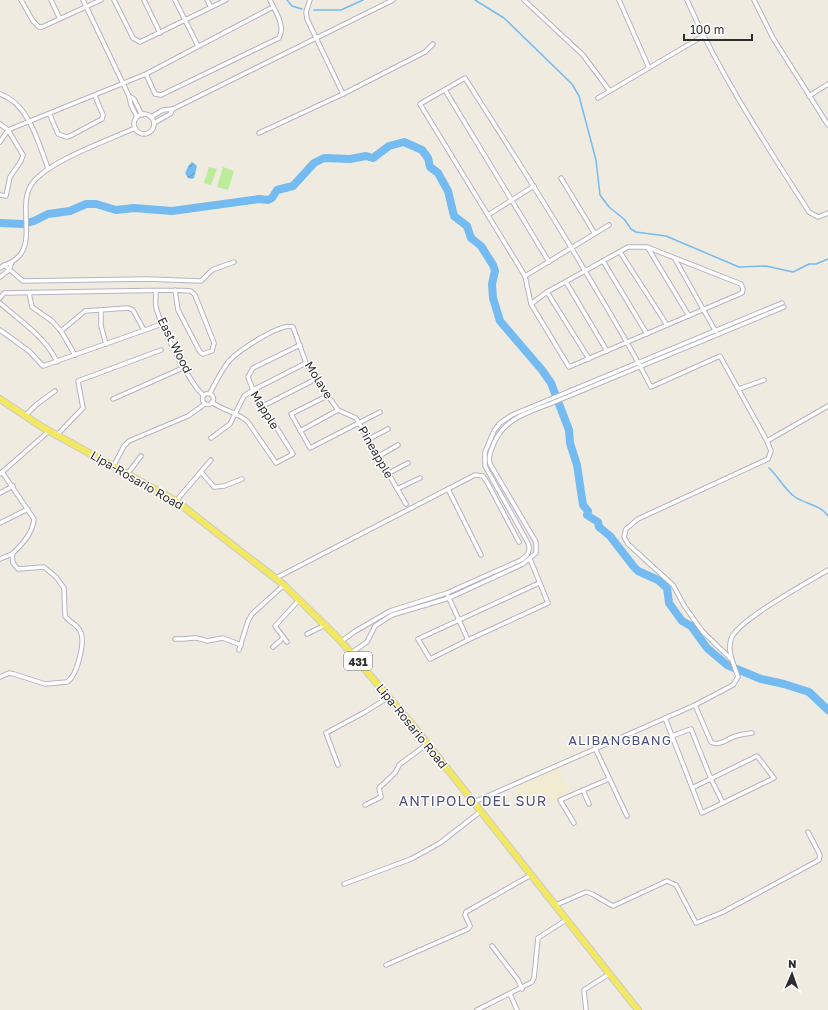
<svg xmlns="http://www.w3.org/2000/svg" width="828" height="1010" viewBox="0 0 828 1010" font-family="'Golos Text',sans-serif">
<style>
.education{fill:#f0ebd1}
.pitch{fill:#bcec99}
.water{fill:url(#water-waves)}
.lines{fill:none;stroke-linecap:round;stroke-linejoin:round}
.stream{stroke:#74bbf1;stroke-width:1.5}
.river{stroke:#74bbf1;stroke-width:8}
.minor-casing{stroke:#b4b4c1;stroke-width:5.5}
.primary-casing{stroke:#c9c9c9;stroke-width:8}
.minor{stroke:#fff;stroke-width:3.5}
.primary{stroke:#f3e862;stroke-width:6}
.labels{text-anchor:middle;dominant-baseline:central;stroke-width:3;stroke-linejoin:round;paint-order:stroke}
.shield{fill:#fff;stroke:#6d6d6d;stroke-width:1}
.shield-label{font-size:11px;font-weight:bold;fill:#2e2e2e}
.street-label{font-size:12px;fill:#2e2e2e;stroke:#fff}
.neighbourhood-label{font-size:13px;letter-spacing:1px;fill:#4d4e80;stroke:#fff}
.quarter-label{font-size:14px;letter-spacing:1px;fill:#4d4e80;stroke:#fff}
</style>
<defs>
<pattern id="water-waves" width="16" height="10" patternUnits="userSpaceOnUse"><rect width="16" height="10" fill="#74bbf1"/><path d="M0 5q4-4 8 0t8 0" fill="none" stroke="#6098c4"/></pattern>
</defs>
<rect width="100%" height="100%" fill="#efebe1"/>
<polygon class="education" points="557,765 570,793 529,811 522,798 519,799 513,785"/>
<g class="pitch">
<polygon points="209,167 217,169 211,185 204,183"/>
<polygon points="223,167 234,171 228,190 217,187"/>
</g>
<polygon class="water" points="192,162 197,166 194,178 192,179 188,178 185,173 189,165"/>
<g class="lines">
<g class="stream">
<polyline points="287,0 292,6 302,9"/>
<polyline points="475,0 504,18 572,84 579,96 596,160 600,195 609,207 624,219 631,229 636,232 666,236 739,267 766,266 793,272 809,264 816,264 828,259"/>
<polyline points="314,10 341,10 363,0"/>
<path d="M769,468C779,477 784,489 795,497C805,504 821,505 828,516"/>
</g>
<polyline class="river" points="0,223 23,224 34,221 48,214 70,211 86,204 96,204 116,210 134,208 172,211 259,199 268,200 272,198 277,190 293,186 314,163 324,158 350,159 366,156 373,158 389,146 404,142 422,150 428,158 430,167 438,173 448,191 454,216 467,226 471,238 481,246 493,265 495,271 492,284 493,298 500,321 542,370 551,383 569,430 570,443 577,465 583,505 588,511 587,515 598,522 599,527 610,536 634,567 638,571 658,580 667,588 669,603 682,621 691,626 707,648 727,665 761,679 784,684 809,692 828,710"/>
<g class="minor-casing">
<g id="minor">
<polyline points="21,0 33,21 39,27 42,27 101,0"/>
<polyline points="51,0 60,19"/>
<polyline points="83,0 129,96 131,105 137,117"/>
<polyline points="114,0 133,38 140,42 226,0"/>
<polyline points="144,0 160,33"/>
<polyline points="175,0 198,46"/>
<polyline points="207,0 211,7"/>
<polyline points="310,0 306,12 307,19 343,94"/>
<polyline points="524,0 583,55 609,90"/>
<polyline points="619,0 649,68"/>
<path d="M687,0C720,75 765,143 809,212L818,217L828,213"/>
<polyline points="754,0 773,38 828,125"/>
<path d="M146,74L155,94L161,95L279,38C286,26 275,11 270,0"/>
<polyline points="445,90 549,262"/>
<path d="M0,94C29,104 38,142 48,168"/>
<polyline points="129,96 134,99 142,115"/>
<polyline points="809,96 828,84"/>
<polyline points="598,98 703,36"/>
<circle cx="144" cy="124" r="10"/>
<polyline points="50,115 58,134 66,137 70,136 102,119 103,115 95,96"/>
<polyline points="151,117 163,110 173,109 393,0"/>
<polyline points="154,123 170,114 173,109"/>
<polyline points="0,124 8,130 23,155 21,161 10,177 6,196 0,195"/>
<polyline points="259,133 343,94 425,52 433,44"/>
<polyline points="0,142 8,130 146,74 273,7"/>
<polyline points="561,178 595,234"/>
<polyline points="488,215 534,186"/>
<polyline points="648,248 689,316"/>
<polyline points="620,252 667,325"/>
<polyline points="675,259 716,332"/>
<polyline points="603,261 647,334"/>
<polyline points="4,265 23,281 147,279 201,281 212,270 234,262"/>
<path d="M0,268C6,263 13,263 18,257C35,241 19,207 30,187C42,163 109,140 135,128"/>
<polyline points="525,276 609,225"/>
<polyline points="0,277 9,270 12,262"/>
<polyline points="566,282 607,351"/>
<path d="M156,292C156,297 155,302 156,307C161,327 189,382 203,395"/>
<polyline points="547,292 589,359"/>
<polyline points="29,293 32,307 52,321 61,331 75,355"/>
<polyline points="0,298 4,293 175,290 191,291 195,295 214,343 212,351 203,354 200,352 178,310 175,290"/>
<path d="M0,303C21,322 45,336 57,362"/>
<path d="M531,304L547,292L628,247H647L741,284L743,289L742,293L569,367L531,304L525,276L420,104L465,78C507,144 549,209 588,276C610,313 632,349 651,387L720,356L767,441L771,451L768,459L638,519L626,529L624,537L628,544L673,585L685,607L703,632L731,659"/>
<polyline points="101,311 101,326 106,344"/>
<polyline points="0,330 29,351 43,366 162,324"/>
<polyline points="61,331 85,311 128,308 133,310 144,330"/>
<polyline points="739,389 764,380"/>
<path d="M210,393C216,382 221,371 229,361C238,351 281,322 293,327L306,363L316,379L338,410L356,418L406,504"/>
<circle cx="208" cy="399" r="5.5"/>
<polyline points="327,396 291,414 310,448 380,412"/>
<polyline points="113,399 185,367"/>
<path d="M212,402C223,411 238,412 248,422L276,463L293,454L253,390L248,377L253,368L300,345"/>
<polyline points="263,406 316,379"/>
<polyline points="25,416 36,405 55,391"/>
<polyline points="300,431 338,410"/>
<polyline points="57,435 83,408 78,381 161,350"/>
<polyline points="211,438 230,424 244,396 253,390 306,363"/>
<polyline points="369,439 388,429"/>
<polyline points="767,441 828,406"/>
<polyline points="379,456 398,445"/>
<polyline points="114,465 124,446 129,441 188,416 205,404"/>
<path d="M2,472L34,519C33,533 22,545 12,554"/>
<polyline points="201,472 214,487 224,486 242,479"/>
<polyline points="128,473 141,456"/>
<polyline points="389,473 408,463"/>
<polyline points="0,474 49,431"/>
<polyline points="397,489 420,478"/>
<polyline points="448,489 481,555"/>
<polyline points="0,493 13,486"/>
<polyline points="176,501 211,460"/>
<polyline points="0,523 28,509"/>
<path d="M0,559L12,554L13,563L18,569L44,567L56,577L64,588L65,616C69,622 78,625 80,631C86,641 77,676 67,682L45,684L14,674L9,673L0,677"/>
<polyline points="276,578 475,475 483,476 487,482 519,542"/>
<polyline points="448,596 468,640 548,603 530,559"/>
<polyline points="307,634 325,625"/>
<path d="M175,639C190,640 192,635 207,641L223,638L241,645"/>
<polyline points="468,640 430,659 418,639 539,583"/>
<path d="M342,641L354,632L390,611L447,593L521,560C528,555 531,551 528,543L485,466V452L494,431L500,423L512,415L782,303"/>
<polyline points="287,642 275,626 299,600"/>
<polyline points="273,647 283,638"/>
<polyline points="239,650 248,621 252,614 284,585"/>
<path d="M351,653L367,642L375,626L392,615L449,598L523,564L536,553V542L490,464C488,456 491,451 494,443C506,417 528,413 552,403L784,307"/>
<path d="M695,705L711,742C719,747 728,738 736,736C741,734 746,734 752,733"/>
<polyline points="665,718 702,813 774,778 757,756 692,788"/>
<polyline points="672,736 691,729 711,779 723,803"/>
<polyline points="595,748 627,816"/>
<polyline points="338,765 326,733 365,712 389,697"/>
<polyline points="583,790 589,804"/>
<path d="M474,802L695,705L733,685L738,677C734,664 727,653 731,639C736,621 810,581 828,570"/>
<polyline points="365,805 381,797 379,788 395,773 399,765 427,744"/>
<polyline points="574,823 560,800 609,779"/>
<polyline points="344,884 411,859 440,843 481,811"/>
<polyline points="556,905 586,892 592,894 613,906 667,881 676,885 696,923 723,912 819,860 820,855 808,832"/>
<polyline points="492,946 518,980 522,989"/>
<polyline points="386,965 468,929 470,926 465,915 466,912 531,875"/>
<polyline points="510,994 517,1010"/>
<polyline points="477,1010 532,982 534,978 538,938 566,920"/>
<polyline points="586,1010 584,990 609,974"/>
</g>
</g>
<g class="primary-casing">
<polyline id="primary" points="0,399 42,427 176,501 284,585 339,639 415,728 638,1010"/>
</g>
<use href="#minor" class="minor"/>
<use href="#primary" class="primary"/>
</g>
<g class="labels">
<rect class="shield" x="344" y="652" width="28" height="18" rx="3"/>
<g class="shield-label">
<text x="358" y="661">431</text>
</g>
<g class="street-label">
<text transform="translate(175 345) rotate(63)">East Wood</text>
<text transform="translate(319 380) rotate(58)">Molave</text>
<text transform="translate(265 410) rotate(58)">Mapple</text>
<text transform="translate(376 452) rotate(60)">Pineapple</text>
<text transform="translate(137 480) rotate(30)">Lipa-Rosario Road</text>
<text transform="translate(412 726) rotate(51)">Lipa-Rosario Road</text>
</g>
<g class="neighbourhood-label">
<text x="620" y="740">ALIBANGBANG</text>
</g>
<g class="quarter-label">
<text x="473" y="800">ANTIPOLO DEL SUR</text>
</g>
</g>
<g transform="translate(792 974) rotate(2)" stroke="#ffffff" stroke-width="3" paint-order="stroke">
<path d="M0-3L7 15L0 10L-7 15Z" fill="#2e2e2e"/>
<text y="-6" font-size="11" font-weight="bold" text-anchor="middle" fill="#2e2e2e">N</text>
</g>
<path d="M684 34v6h68v-6" fill="none" stroke="#2e2e2e" stroke-width="2"/>
<text x="690" y="34" font-size="12" fill="#2e2e2e" stroke="#ffffff" stroke-width="3" paint-order="stroke">100 m</text>
</svg>
